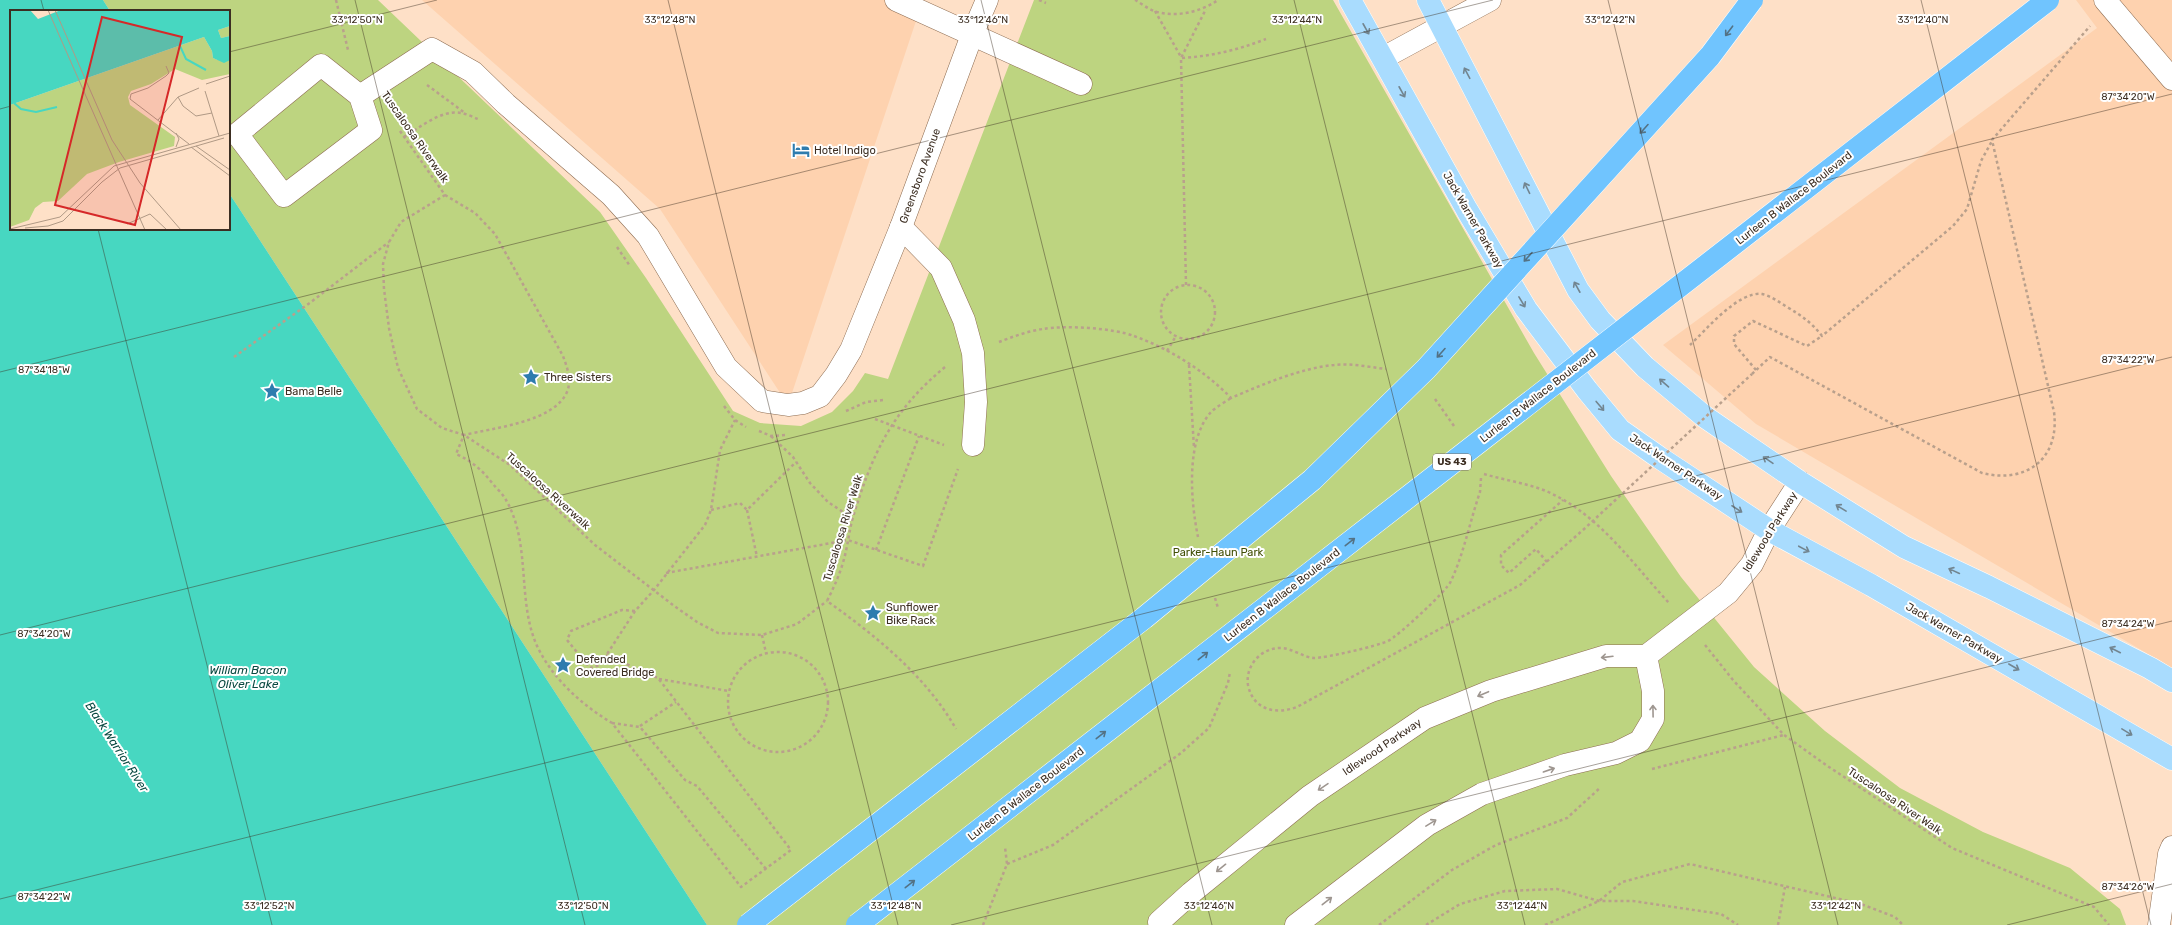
<svg xmlns="http://www.w3.org/2000/svg" width="2172" height="925" viewBox="0 0 2172 925" font-family="Rubik,sans-serif">
<style>
.built{fill:#fed2af}
.green{fill:#bdd480}
.water{fill:#47d7c1}
.lines{fill:none;stroke-linecap:round;stroke-linejoin:round}
.minor-casing{stroke:#8d6c51;stroke-width:23}
.major-casing{stroke:#fff;stroke-width:23}
.path{stroke:#b9a08c;stroke-width:2.5;stroke-dasharray:3 3;stroke-linecap:butt}
.minor{stroke:#fff;stroke-width:22}
.major{stroke:#a9dcfe;stroke-width:22}
.highway-bridge-casing{stroke:#fff;stroke-width:23;stroke-linecap:butt}
.path-bridge{stroke:#b9a08c;stroke-width:2.5;stroke-dasharray:3 3;stroke-linecap:butt}
.highway-bridge{stroke:#70c4fe;stroke-width:22}
.oneway{stroke:#728590}
.oneway2{stroke:#537285}
.oneway3{stroke:#9e9690}
.ticks{fill:none;stroke:#3c2e22;stroke-width:1;stroke-opacity:0.45}
.labels{text-anchor:middle;dominant-baseline:central;stroke-width:4;stroke-linejoin:round;paint-order:stroke}
.shield{fill:#fff;stroke:#766d64;stroke-width:1}
.shield-label{font-size:10px;font-weight:bold;fill:#3c2e22}
.street-label{font-size:11px;fill:#3c2e22;stroke:#fff}
.poi-label{font-size:11px;fill:#3c2e22;stroke:#fff;text-anchor:start}
.park-label{font-size:11px;fill:#414f05;stroke:#fff}
.water-label{font-size:12px;font-style:italic;fill:#094941;stroke:#fff}
.inset-river{fill:none;stroke:#47d7c1;stroke-width:2}
.inset-road{fill:none;stroke:#b09985;stroke-width:1}
.view{fill:#d62828;fill-opacity:0.15;stroke:#d62828;stroke-width:2}
.inset-edge{fill:none;stroke:#3c2e22;stroke-width:2}
.ticks-label{font-size:10px;text-anchor:middle;fill:#3c2e22;stroke:#fff;stroke-width:4;stroke-linejoin:round;paint-order:stroke}
</style>
<rect width="100%" height="100%" fill="#fee0c7"/>
<g class="built">
<polygon points="422,0 923,0 788,405 660,209"/>
<polygon points="2076,0 2172,0 2172,668 1756,424 1663,345 2097,28"/>
</g>
<polygon class="green" points="103,0 378,0 600,212 646,278 733,411 760,423 801,426 832,412 853,391 865,373 888,379 1034,0 1333,0 1534,353 1611,476 1681,577 1754,667 1825,731 1900,788 1983,832 2070,868 2120,909 2126,925 707,925 229,193 229,11 110,11"/>
<polygon class="water" points="0,0 103,0 110,11 11,11 11,229 229,229 229,193 707,925 0,925"/>
<g class="lines">
<g class="minor-casing">
<g id="minor">
<polyline points="896,0 1081,84"/>
<polyline points="2105,0 2172,79"/>
<polyline points="1383,58 1490,0"/>
<polygon points="321,65 360,96 371,130 284,196 237,134"/>
<polyline points="360,96 432,49 473,72 506,104 611,195 648,236 726,367 762,401 788,405 803,403 820,396 836,375 851,350 901,227 972,35 987,0"/>
<polyline points="901,227 941,268 964,320 973,353 976,402 973,445"/>
<polyline points="1161,925 1159,922 1191,893 1310,796 1425,718 1491,691 1606,656 1646,656 1728,593 1752,564 1769,530 1800,482"/>
<polyline points="1296,925 1427,825 1482,794 1565,765 1616,753 1640,741 1653,719 1653,691 1646,656"/>
<polyline points="2159,925 2169,854 2172,847"/>
</g>
</g>
<g class="major-casing">
<g id="major">
<polyline points="1350,0 1467,210 1526,309 1587,390 1620,430 1660,458 1769,530 1871,585 2172,759"/>
<polyline points="1428,0 1578,290 1600,320 1645,367 1705,417 1800,482 1904,547 1989,587 2150,668 2172,681"/>
</g>
</g>
<g class="path">
<polyline points="336,0 348,50"/>
<polyline points="1039,0 1046,3"/>
<path d="M1135,0C1141,3 1148,9 1154,11C1175,18 1201,12 1218,0"/>
<polyline points="1155,11 1181,57"/>
<path d="M1182,58C1212,56 1238,50 1266,39"/>
<polyline points="427,85 465,113"/>
<polyline points="400,131 445,195 401,222 389,242 383,264 384,289 389,328 398,368 417,409 442,428 464,435 510,465 595,545 673,605 697,622 718,633 762,635 797,624 827,601"/>
<path d="M404,137C419,128 442,109 461,113C467,114 473,117 478,119"/>
<path d="M445,195L475,213L495,234L563,356C567,367 572,380 567,392C554,422 493,428 464,435L456,454C472,461 482,470 493,484C497,489 503,494 506,500C532,545 516,602 538,648C554,680 582,705 612,723L741,887L791,850L658,678L606,655"/>
<polyline points="617,247 630,266"/>
<polyline points="1186,285 1181,58 1206,9"/>
<circle cx="1188" cy="312" r="27"/>
<path d="M999,342C1012,337 1028,331 1043,329C1065,325 1113,328 1134,336C1170,349 1205,371 1231,398C1261,385 1301,368 1334,365C1351,363 1369,367 1386,369"/>
<path d="M1690,345C1706,330 1738,291 1762,294C1771,296 1779,302 1787,307C1802,316 1811,322 1822,336L1953,226L1967,209L1981,161L1992,141"/>
<polyline points="1167,351 1176,336"/>
<polyline points="234,357 311,302 389,242"/>
<polyline points="1189,365 1194,448"/>
<path d="M945,367C892,411 873,452 853,517C849,531 848,545 844,559C840,574 834,587 827,601C876,636 926,676 956,729"/>
<polyline points="1756,370 1734,344 1734,336 1753,321 1807,346 1822,336"/>
<path d="M1752,374L1770,357L1982,473C2026,484 2060,459 2054,412L1992,140L2090,26"/>
<polyline points="1435,399 1454,426"/>
<polyline points="724,406 735,420 746,427"/>
<polyline points="846,411 866,402 884,400"/>
<polyline points="875,419 944,445"/>
<polyline points="759,431 771,436 785,435"/>
<polyline points="771,436 793,457 810,483 828,502 852,518"/>
<path d="M1484,474C1504,480 1526,483 1546,491C1599,514 1631,562 1669,603"/>
<path d="M1481,478L1480,492C1470,521 1464,553 1451,581C1447,591 1398,636 1388,641C1377,646 1326,658 1314,658C1303,657 1293,649 1282,648C1262,647 1245,665 1248,685C1253,710 1276,715 1297,707L1520,585L1583,530"/>
<polyline points="711,510 740,503 747,510 796,462"/>
<polyline points="747,510 757,557"/>
<path d="M1198,537C1191,503 1185,441 1211,412C1216,407 1225,402 1231,398"/>
<polyline points="876,550 919,436"/>
<polyline points="1547,562 1536,549 1509,573 1501,565 1501,555 1563,500"/>
<polyline points="666,573 848,540 923,566 958,469"/>
<polyline points="1215,598 1218,608"/>
<polyline points="635,611 600,665 590,668 567,640 571,631 622,610 635,611 654,590 705,525 711,510 720,450 735,420"/>
<polyline points="762,635 766,653"/>
<polyline points="1705,645 1733,680 1784,735 1829,767 1952,848 2094,907 2109,925"/>
<circle cx="778" cy="702" r="50"/>
<polyline points="659,679 729,691"/>
<polyline points="612,723 640,727 685,780 697,786 766,869"/>
<polyline points="640,726 676,702"/>
<polyline points="1652,769 1784,735"/>
<polyline points="1007,864 1053,845 1181,753 1209,728 1228,683 1230,672"/>
<polyline points="983,925 1007,864 1005,847"/>
<polyline points="1379,925 1452,870 1496,845 1567,818 1601,787"/>
<polyline points="1426,925 1460,904 1505,891 1557,889 1599,901 1633,901 1721,914 1738,925"/>
<polyline points="1545,925 1599,901 1622,882 1690,864 1861,904 1895,917 1903,925"/>
<polyline points="1778,925 1785,887"/>
</g>
<use href="#minor" class="minor"/>
<use href="#major" class="major"/>
<g class="highway-bridge-casing">
<g id="highway-bridge">
<polyline points="748,925 1144,618 1312,480 1426,369 1710,56 1752,0"/>
<polyline points="857,925 2048,0"/>
</g>
</g>
<polyline class="path-bridge" points="1583,530 1752,374"/>
<use href="#highway-bridge" class="highway-bridge"/>
</g>
<defs><path id="oneway-shaft" d="M-6 0H5M1.5-3L5.5 0L1.5 3" fill="none" stroke-width="1.6" stroke-linecap="round" stroke-linejoin="round"/></defs>
<g class="oneway">
<use href="#oneway-shaft" transform="translate(1366 29) rotate(61)"/>
<use href="#oneway-shaft" transform="translate(1467 73) rotate(-118)"/>
<use href="#oneway-shaft" transform="translate(1402 92) rotate(61)"/>
<use href="#oneway-shaft" transform="translate(1527 188) rotate(-116)"/>
<use href="#oneway-shaft" transform="translate(1577 287) rotate(-119)"/>
<use href="#oneway-shaft" transform="translate(1522 302) rotate(59)"/>
<use href="#oneway-shaft" transform="translate(1664 383) rotate(-139)"/>
<use href="#oneway-shaft" transform="translate(1600 406) rotate(50)"/>
<use href="#oneway-shaft" transform="translate(1768 460) rotate(-146)"/>
<use href="#oneway-shaft" transform="translate(1841 508) rotate(-148)"/>
<use href="#oneway-shaft" transform="translate(1737 509) rotate(33)"/>
<use href="#oneway-shaft" transform="translate(1804 549) rotate(28)"/>
<use href="#oneway-shaft" transform="translate(1954 571) rotate(-155)"/>
<use href="#oneway-shaft" transform="translate(2115 650) rotate(-153)"/>
<use href="#oneway-shaft" transform="translate(2014 667) rotate(30)"/>
<use href="#oneway-shaft" transform="translate(2127 732) rotate(31)"/>
</g>
<g class="oneway2">
<use href="#oneway-shaft" transform="translate(1729 31) rotate(127)"/>
<use href="#oneway-shaft" transform="translate(1644 129) rotate(132)"/>
<use href="#oneway-shaft" transform="translate(1528 257) rotate(132)"/>
<use href="#oneway-shaft" transform="translate(1441 353) rotate(132)"/>
<use href="#oneway-shaft" transform="translate(1350 542) rotate(-38)"/>
<use href="#oneway-shaft" transform="translate(1203 656) rotate(-38)"/>
<use href="#oneway-shaft" transform="translate(1101 735) rotate(-38)"/>
<use href="#oneway-shaft" transform="translate(910 884) rotate(-38)"/>
</g>
<g class="oneway3">
<use href="#oneway-shaft" transform="translate(1607 657) rotate(173)"/>
<use href="#oneway-shaft" transform="translate(1483 694) rotate(157)"/>
<use href="#oneway-shaft" transform="translate(1653 711) rotate(-91)"/>
<use href="#oneway-shaft" transform="translate(1549 770) rotate(-19)"/>
<use href="#oneway-shaft" transform="translate(1323 787) rotate(146)"/>
<use href="#oneway-shaft" transform="translate(1431 823) rotate(-31)"/>
<use href="#oneway-shaft" transform="translate(1221 868) rotate(141)"/>
<use href="#oneway-shaft" transform="translate(1327 901) rotate(-38)"/>
</g>
<path class="ticks" d="M41,0L44,11M355,0L585,925M668,0L898,925M981,0L1212,925M1294,0L1525,925M1608,0L1838,925M1921,0L2151,925M229,52L437,0M0,109L11,106M98,229L272,925M0,372L1493,0M0,635L2172,94M0,899L2172,357M951,925L2172,621M2007,925L2172,884"/>
<defs>
<g id="hotel-bare" transform="scale(1.38)"><path d="M-6-4.5h1.5V1H6V5H4.5V3h-9V5H-6ZM-4 0a1.8 1.8 0 1 1 3.6 0ZM.5 0V-2.5h3Q6-2.5 6 0Z" fill="#2e7cae" stroke="#fff" stroke-width="2.5" paint-order="stroke"/></g>
<g id="sight-bare" transform="scale(1.38)"><path d="M0-6L1.8-2.2L6-1.7L2.9 1.2L3.7 5.4L0 3.3L-3.7 5.4L-2.9 1.2L-6-1.7L-1.8-2.2Z" fill="#2e7cae" stroke="#fff" stroke-width="2.5" paint-order="stroke"/></g>
</defs>
<g fill-rule="evenodd">
<use href="#hotel-bare" x="801" y="150"/>
<use href="#sight-bare" x="531" y="377"/>
<use href="#sight-bare" x="272" y="391"/>
<use href="#sight-bare" x="873" y="613"/>
<use href="#sight-bare" x="563" y="665"/>
</g>
<g class="labels">
<rect class="shield" x="1433" y="454" width="38" height="16" rx="3"/>
<g class="shield-label">
<text x="1452" y="462">US 43</text>
</g>
<g class="street-label">
<text transform="translate(415 137) rotate(55)">Tuscaloosa Riverwalk</text>
<text transform="translate(920 176) rotate(-70)">Greensboro Avenue</text>
<text transform="translate(1794 198) rotate(-38)">Lurleen B Wallace Boulevard</text>
<text transform="translate(1473 220) rotate(60)">Jack Warner Parkway</text>
<text transform="translate(1538 396) rotate(-38)">Lurleen B Wallace Boulevard</text>
<text transform="translate(1676 467) rotate(34)">Jack Warner Parkway</text>
<text transform="translate(548 491) rotate(42)">Tuscaloosa Riverwalk</text>
<text transform="translate(843 528) rotate(-73)">Tuscaloosa River Walk</text>
<text transform="translate(1770 532) rotate(-58)">Idlewood Parkway</text>
<text transform="translate(1282 595) rotate(-38)">Lurleen B Wallace Boulevard</text>
<text transform="translate(1954 633) rotate(30)">Jack Warner Parkway</text>
<text transform="translate(1382 747) rotate(-34)">Idlewood Parkway</text>
<text transform="translate(1026 794) rotate(-38)">Lurleen B Wallace Boulevard</text>
<text transform="translate(1895 801) rotate(34)">Tuscaloosa River Walk</text>
</g>
<g class="poi-label">
<text x="814" y="150">Hotel Indigo</text>
<text x="544" y="377">Three Sisters</text>
<text x="285" y="391">Bama Belle</text>
<text x="886" y="607">Sunflower<tspan x="886" dy="13">Bike Rack</tspan></text>
<text x="576" y="659">Defended<tspan x="576" dy="13">Covered Bridge</tspan></text>
</g>
<g class="park-label">
<text x="1218" y="552">Parker-Haun Park</text>
</g>
<g class="water-label">
<text x="248" y="670">William Bacon<tspan x="248" dy="14">Oliver Lake</tspan></text>
<text transform="translate(117 747) rotate(57)">Black Warrior River</text>
</g>
</g>
<g transform="translate(10 10)">
<rect width="220" height="220" fill="#fee0c7"/>
<path d="M220,16V26L211,28L208,20ZM194,27L202,41L203,48L208,50L220,41V64L192,70L165,59L141,74L121,81L118,87L120,95L165,127L164,136L109,152L77,164L48,191L33,192L25,198L19,210L0,217V95Z" fill="#bdd480"/>
<path d="M0,0H20L28,9L51,0H220V16L208,20L211,28L220,26V50L214,53L203,48L202,41L194,27L0,95Z" fill="#47d7c1"/>
<path class="inset-river" d="M170,36L176,49L196,60M4,93L11,99L26,102L47,97"/>
<path class="inset-road" d="M38,0L135,220M45,0L102,130L130,173L171,220M156,56L159,63L156,66L138,78L121,84L120,89L179,134M196,74L220,66M195,81L209,126M168,87L173,96L186,106L202,103M148,110L168,87L189,78M166,123L169,129L166,137M186,136L220,160M181,137L220,166M117,214L140,204L157,220M15,218L38,216L53,211L92,172L110,158L214,128M0,219L50,207L104,156L220,123"/>
<path class="view" d="M92,7L172,27L125,215L45,195Z"/>
<rect width="220" height="220" class="inset-edge"/>
</g>
<g class="ticks-label">
<text x="1923" y="23">33°12'40"N</text>
<text x="357" y="23">33°12'50"N</text>
<text x="670" y="23">33°12'48"N</text>
<text x="983" y="23">33°12'46"N</text>
<text x="1297" y="23">33°12'44"N</text>
<text x="1610" y="23">33°12'42"N</text>
<text x="2128" y="100">87°34'20"W</text>
<text x="2128" y="363">87°34'22"W</text>
<text x="44" y="373">87°34'18"W</text>
<text x="2128" y="627">87°34'24"W</text>
<text x="44" y="637">87°34'20"W</text>
<text x="2128" y="890">87°34'26"W</text>
<text x="44" y="900">87°34'22"W</text>
<text x="269" y="909">33°12'52"N</text>
<text x="583" y="909">33°12'50"N</text>
<text x="896" y="909">33°12'48"N</text>
<text x="1209" y="909">33°12'46"N</text>
<text x="1522" y="909">33°12'44"N</text>
<text x="1836" y="909">33°12'42"N</text>
</g>
</svg>
